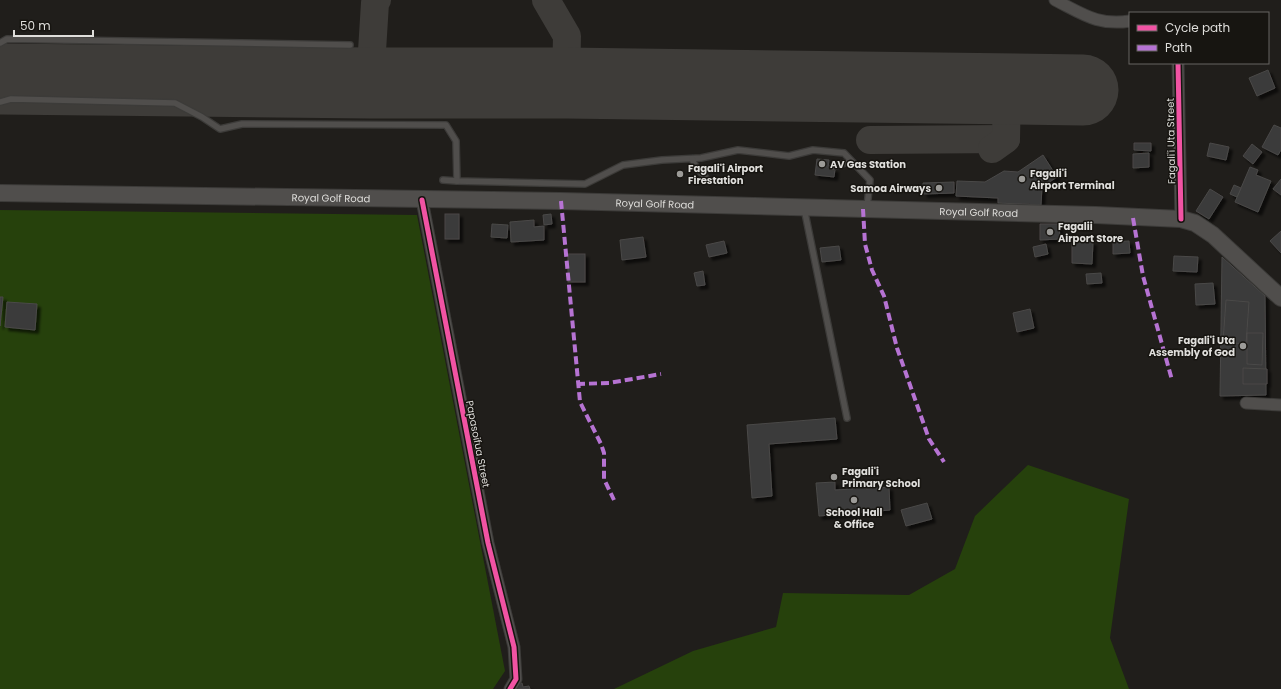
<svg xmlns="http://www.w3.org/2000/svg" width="1281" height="689" viewBox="0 0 1281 689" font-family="Poppins,sans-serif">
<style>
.green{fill:#26410c}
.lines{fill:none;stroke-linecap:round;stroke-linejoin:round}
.taxiway{stroke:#3e3c39;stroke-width:28}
.runway{stroke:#3e3c39;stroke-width:71}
.building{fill:#3b3a3a;stroke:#4a4948;filter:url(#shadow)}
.service-casing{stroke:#3c3b39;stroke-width:8}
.minor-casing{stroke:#3c3b39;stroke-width:13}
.secondary-casing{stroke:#3c3b39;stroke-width:18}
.service{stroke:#504e4c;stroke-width:5.5}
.minor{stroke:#504e4c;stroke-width:11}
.secondary{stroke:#504e4c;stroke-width:16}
.quiet{stroke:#b673d3;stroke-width:4;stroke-dasharray:8 4;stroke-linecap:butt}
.cycleway-casing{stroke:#171511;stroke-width:8}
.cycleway{stroke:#f153a3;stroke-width:5}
.poi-dot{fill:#9c9b98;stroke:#171511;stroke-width:1.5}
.labels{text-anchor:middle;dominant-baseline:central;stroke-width:3;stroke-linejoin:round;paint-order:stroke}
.street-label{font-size:10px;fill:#dfdedb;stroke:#171511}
.poi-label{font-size:10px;font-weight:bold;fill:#dfdedb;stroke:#171511;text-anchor:start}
</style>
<defs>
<filter id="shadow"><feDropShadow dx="3.5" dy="3.5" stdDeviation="1" flood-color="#0009"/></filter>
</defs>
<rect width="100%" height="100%" fill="#201e1b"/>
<g class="green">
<polygon points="0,210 417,215 505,671 493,689 0,689"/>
<polygon points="1028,465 1129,499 1110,638 1129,689 614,689 693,651 776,627 783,593 909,595 955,569 975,516"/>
</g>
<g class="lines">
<g class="taxiway">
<polyline points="546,0 567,36 566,83"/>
<polyline points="370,83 375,3 377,0"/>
<polyline points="870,140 1006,139"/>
<polyline points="992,149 1006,139 1007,89"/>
</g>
<polyline class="runway" points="0,79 370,83 566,83 1083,90"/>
</g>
<g class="building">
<polygon points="1268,70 1275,88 1257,96 1249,78"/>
<polygon points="1274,125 1281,128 1281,150 1278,155 1262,147"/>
<polygon points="1134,143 1151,143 1151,151 1134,150"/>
<polygon points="1210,143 1229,147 1226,160 1207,156"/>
<polygon points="1252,144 1262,152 1253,164 1243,156"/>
<polygon points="1149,153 1149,167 1133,168 1133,154"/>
<polygon points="1043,155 1057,177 1042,187 1041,205 998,203 998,198 956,196 957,181 985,182 1004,171 1018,172"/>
<polygon points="817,159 829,160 828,168 835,169 834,177 815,175"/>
<polygon points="1250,167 1258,170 1256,175 1271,181 1258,212 1235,202"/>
<polygon points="1281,179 1281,195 1273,189"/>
<polygon points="954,182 954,193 924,194 923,183"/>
<polygon points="1234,185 1241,188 1237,197 1230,194"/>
<polygon points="1210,189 1223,197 1209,219 1196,211"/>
<rect x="445" y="214" width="14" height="25"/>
<polygon points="551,214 552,224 544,225 543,215"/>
<polygon points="534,220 534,227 544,226 544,240 511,242 510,222"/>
<polygon points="492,224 508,225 507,238 491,237"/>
<polygon points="1040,224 1059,224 1060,239 1040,240"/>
<polygon points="1281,231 1281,253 1270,241"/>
<polygon points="643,237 646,257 622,260 620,240"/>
<polygon points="724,241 727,253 709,257 706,245"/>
<polygon points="1072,241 1093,242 1092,264 1072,263"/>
<polygon points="1129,241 1130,253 1113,254 1113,242"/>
<polygon points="1046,244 1048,254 1035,257 1033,247"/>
<polygon points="839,246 841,260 822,262 820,248"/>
<rect x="568" y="254" width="17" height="28"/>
<polygon points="1174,256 1198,257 1197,272 1173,271"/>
<polygon points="1222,257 1265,296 1266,395 1220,396"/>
<polygon points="703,271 705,285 697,286 694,273"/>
<polygon points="1101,273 1102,283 1087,284 1086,274"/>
<polygon points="1213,283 1215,304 1196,305 1195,284"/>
<polygon points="0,297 3,297 0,326"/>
<polygon points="1226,300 1249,302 1246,344 1223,342"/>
<polygon points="7,302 37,304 35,330 5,327"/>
<polygon points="1030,309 1034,328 1017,332 1013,313"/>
<polygon points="1247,333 1263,333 1262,365 1247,364"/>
<polygon points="1243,368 1267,369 1267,384 1243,384"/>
<polygon points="835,418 837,439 769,444 772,496 752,498 747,425"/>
<polygon points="865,481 866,489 889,487 890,510 819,516 816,483 835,482 835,490 853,489 853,483"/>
<polygon points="927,503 932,519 906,526 901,510"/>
<polygon points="522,683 523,687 529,686 530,689 517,689 516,685"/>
</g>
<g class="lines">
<g class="service-casing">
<g id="service">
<polyline points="0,43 7,39 350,45"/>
<polyline points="0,102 11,99 175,103 202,117 220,129 242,124 446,125 456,141 457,181 585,184 623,165 662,160 701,158 738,150 789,156 813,150 844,153 870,180 867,207"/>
<polyline points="692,159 696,167 706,178"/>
<polyline points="833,167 851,161"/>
<polyline points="443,180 457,181"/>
<polyline points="804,208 847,418"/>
</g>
</g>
<g class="minor-casing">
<g id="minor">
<path d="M1055,0C1083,14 1098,26 1130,21"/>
<polyline points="1178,63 1181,219"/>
<polyline points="422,200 488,543 514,647 516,679 510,689"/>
<polyline points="1246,403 1281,405"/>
</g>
</g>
<g class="secondary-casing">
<g id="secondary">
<path id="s1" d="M0,193L561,201L1096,215L1181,219L1195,223L1213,235L1281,298"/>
</g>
</g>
<use href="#service" class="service"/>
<use href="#minor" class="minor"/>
<use href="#secondary" class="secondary"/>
<g class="quiet">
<polyline points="561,201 580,402 601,444 604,453 604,479 614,500"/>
<polyline points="863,209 865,244 872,270 884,296 897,348 929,439 944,462"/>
<polyline points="1133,218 1143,276 1172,380"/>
<polyline points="577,384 609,383 661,374"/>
</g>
<g class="cycleway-casing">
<g id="cycleway">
<polyline points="1178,63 1181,219"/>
<polyline points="422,200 488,543 514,647 516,679 510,689"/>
</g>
</g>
<use href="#cycleway" class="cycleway"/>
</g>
<g class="poi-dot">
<circle cx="822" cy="164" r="4"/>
<circle cx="680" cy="174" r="4"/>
<circle cx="1022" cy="179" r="4"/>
<circle cx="939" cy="188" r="4"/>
<circle cx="1050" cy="232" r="4"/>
<circle cx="1243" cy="346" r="4"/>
<circle cx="834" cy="477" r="4"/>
<circle cx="854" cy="500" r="4"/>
</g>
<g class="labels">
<g class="street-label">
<text transform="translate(1171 141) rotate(-91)">Fagali'i Uta Street</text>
<text stroke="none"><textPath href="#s1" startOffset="331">Royal Golf Road</textPath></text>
<text stroke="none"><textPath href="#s1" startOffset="655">Royal Golf Road</textPath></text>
<text stroke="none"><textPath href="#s1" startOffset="979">Royal Golf Road</textPath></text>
<text transform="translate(478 444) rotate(79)">Papasoifua Street</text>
</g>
<g class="poi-label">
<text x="830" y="164">AV Gas Station</text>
<text x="688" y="168">Fagali'i Airport<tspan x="688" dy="12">Firestation</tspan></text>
<text x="1030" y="173">Fagali'i<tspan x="1030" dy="12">Airport Terminal</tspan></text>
<text x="931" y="188" text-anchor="end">Samoa Airways</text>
<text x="1058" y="226">Fagalii<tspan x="1058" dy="12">Airport Store</tspan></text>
<text x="1235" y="340" text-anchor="end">Fagali'i Uta<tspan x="1235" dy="12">Assembly of God</tspan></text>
<text x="842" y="471">Fagali'i<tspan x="842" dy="12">Primary School</tspan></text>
<text x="854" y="512" text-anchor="middle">School Hall<tspan x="854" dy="12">&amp; Office</tspan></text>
</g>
</g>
<rect x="1129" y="12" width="140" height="52" fill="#171511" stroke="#676562"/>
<rect x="1137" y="25" width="20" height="6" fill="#f153a3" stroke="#676562"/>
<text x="1165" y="32" font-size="12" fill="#dfdedb">Cycle path</text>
<rect x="1137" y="45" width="20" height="6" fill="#b673d3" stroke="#676562"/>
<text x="1165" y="52" font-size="12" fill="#dfdedb">Path</text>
<path d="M14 30v6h79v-6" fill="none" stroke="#dfdedb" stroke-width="2"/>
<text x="20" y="30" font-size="12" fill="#dfdedb" stroke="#171511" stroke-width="3" paint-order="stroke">50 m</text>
</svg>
